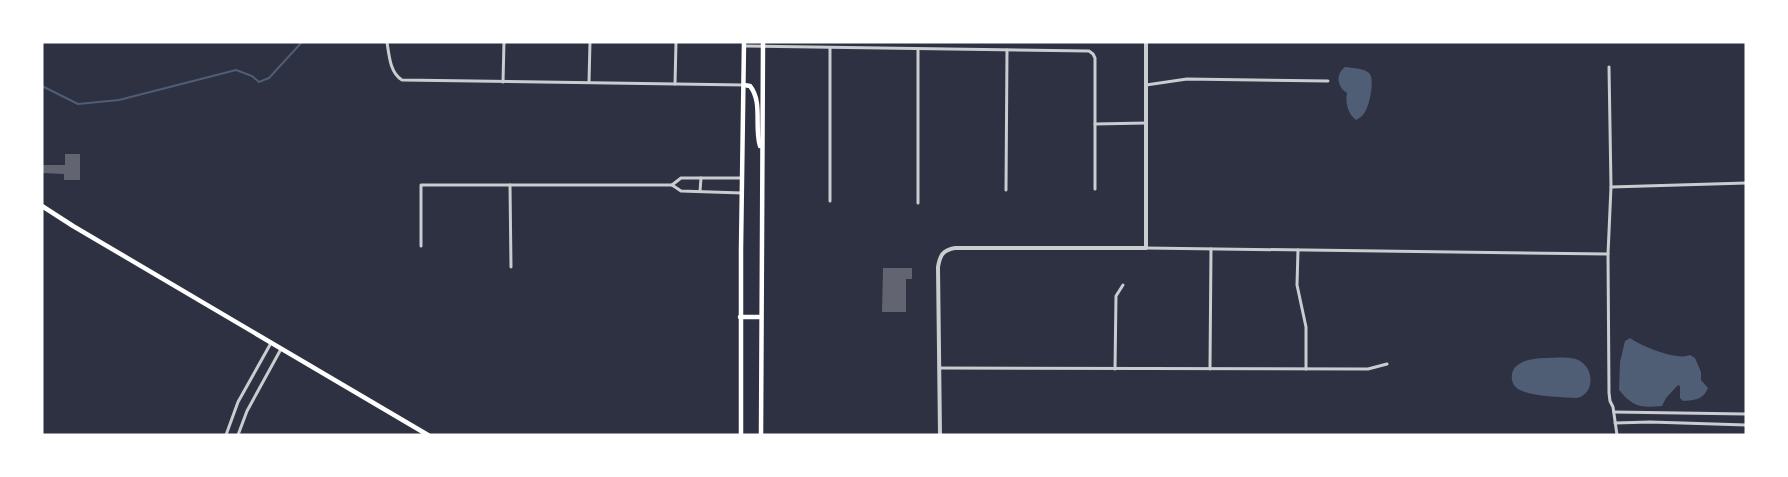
<svg xmlns="http://www.w3.org/2000/svg" width="1788" height="477" viewBox="0 0 1788 477" font-family="'Roboto Condensed',sans-serif">
<style>
.water{fill:#4f5d75}
.lines{fill:none;stroke-linecap:round;stroke-linejoin:round}
.stream{stroke:#4f5d75;stroke-width:2}
.building{fill:#626471}
.minor{stroke:#caccd0;stroke-width:3}
.tertiary{stroke:#caccd0;stroke-width:4}
.primary{stroke:#fff;stroke-width:4.5}
</style>
<rect width="100%" height="100%" fill="#2d3142"/>
<g class="water">
<path d="M1345,67C1352,68 1363,68 1369,73C1375,78 1370,103 1366,110C1364,115 1360,118 1356,120C1348,114 1345,103 1347,93C1345,91 1342,90 1341,87C1336,80 1339,71 1345,67Z"/>
<path d="M1630,338C1641,346 1677,361 1690,355L1695,358L1701,372V380L1708,388C1703,400 1695,400 1683,401L1680,398V386L1678,385L1666,398L1662,406C1640,408 1633,407 1619,390L1620,362L1625,341Z"/>
<path d="M1547,358C1556,358 1572,356 1580,361C1595,370 1594,394 1577,398C1562,397 1534,397 1520,390C1516,388 1513,385 1512,380C1509,361 1533,358 1547,358Z"/>
</g>
<g class="lines">
<polyline class="stream" points="42,86 78,104 119,100 236,70 252,76 259,82 269,78 302,42"/>
</g>
<g class="building">
<polygon points="65,154 80,154 80,180 64,180 64,174 42,173 42,165 65,165"/>
<polygon points="883,268 912,268 912,279 906,279 906,312 882,312"/>
</g>
<g class="lines">
<g class="minor">
<path d="M387,42C389,55 390,73 402,80L744,85"/>
<polyline points="744,46 1089,51 1093,54 1095,58 1095,189"/>
<polyline points="918,49 918,203"/>
<polyline points="503,82 504,42"/>
<polyline points="589,82 590,42"/>
<polyline points="675,84 676,42"/>
<polyline points="1146,85 1187,79 1328,81"/>
<polyline points="1095,124 1146,123"/>
<polyline points="510,185 511,267"/>
<polyline points="672,185 681,178 742,178"/>
<polyline points="1611,187 1746,183"/>
<polyline points="1006,190 1007,50"/>
<polyline points="700,191 701,178"/>
<polyline points="830,201 830,48"/>
<polyline points="421,246 421,185 672,185 681,191 742,193"/>
<polyline points="1146,248 1608,254 1609,393 1610,401 1613,407 1617,435"/>
<polyline points="1298,250 1297,285 1306,327 1306,369"/>
<polyline points="1608,254 1611,187 1609,67"/>
<polyline points="939,368 1368,369 1387,364"/>
<polyline points="1115,369 1116,296 1123,285"/>
<polyline points="1210,369 1211,249"/>
<polyline points="1614,412 1746,414"/>
<polyline points="1615,423 1650,422 1746,425"/>
<polyline points="226,435 238,402 271,343"/>
<polyline points="238,435 247,411 281,349"/>
</g>
<path class="tertiary" d="M940,435L938,267C940,255 943,250 955,248H1146V42"/>
<g class="primary">
<path d="M744,85L750,86C763,102 754,127 760,146"/>
<polyline points="42,206 73,226 428,435"/>
<polyline points="740,317 761,317"/>
<polyline points="741,435 741,249 744,42"/>
<polyline points="761,435 763,42"/>
</g>
</g>
<rect width="1788" height="477" fill="none" stroke="#ffffff" stroke-width="87"/>
</svg>
